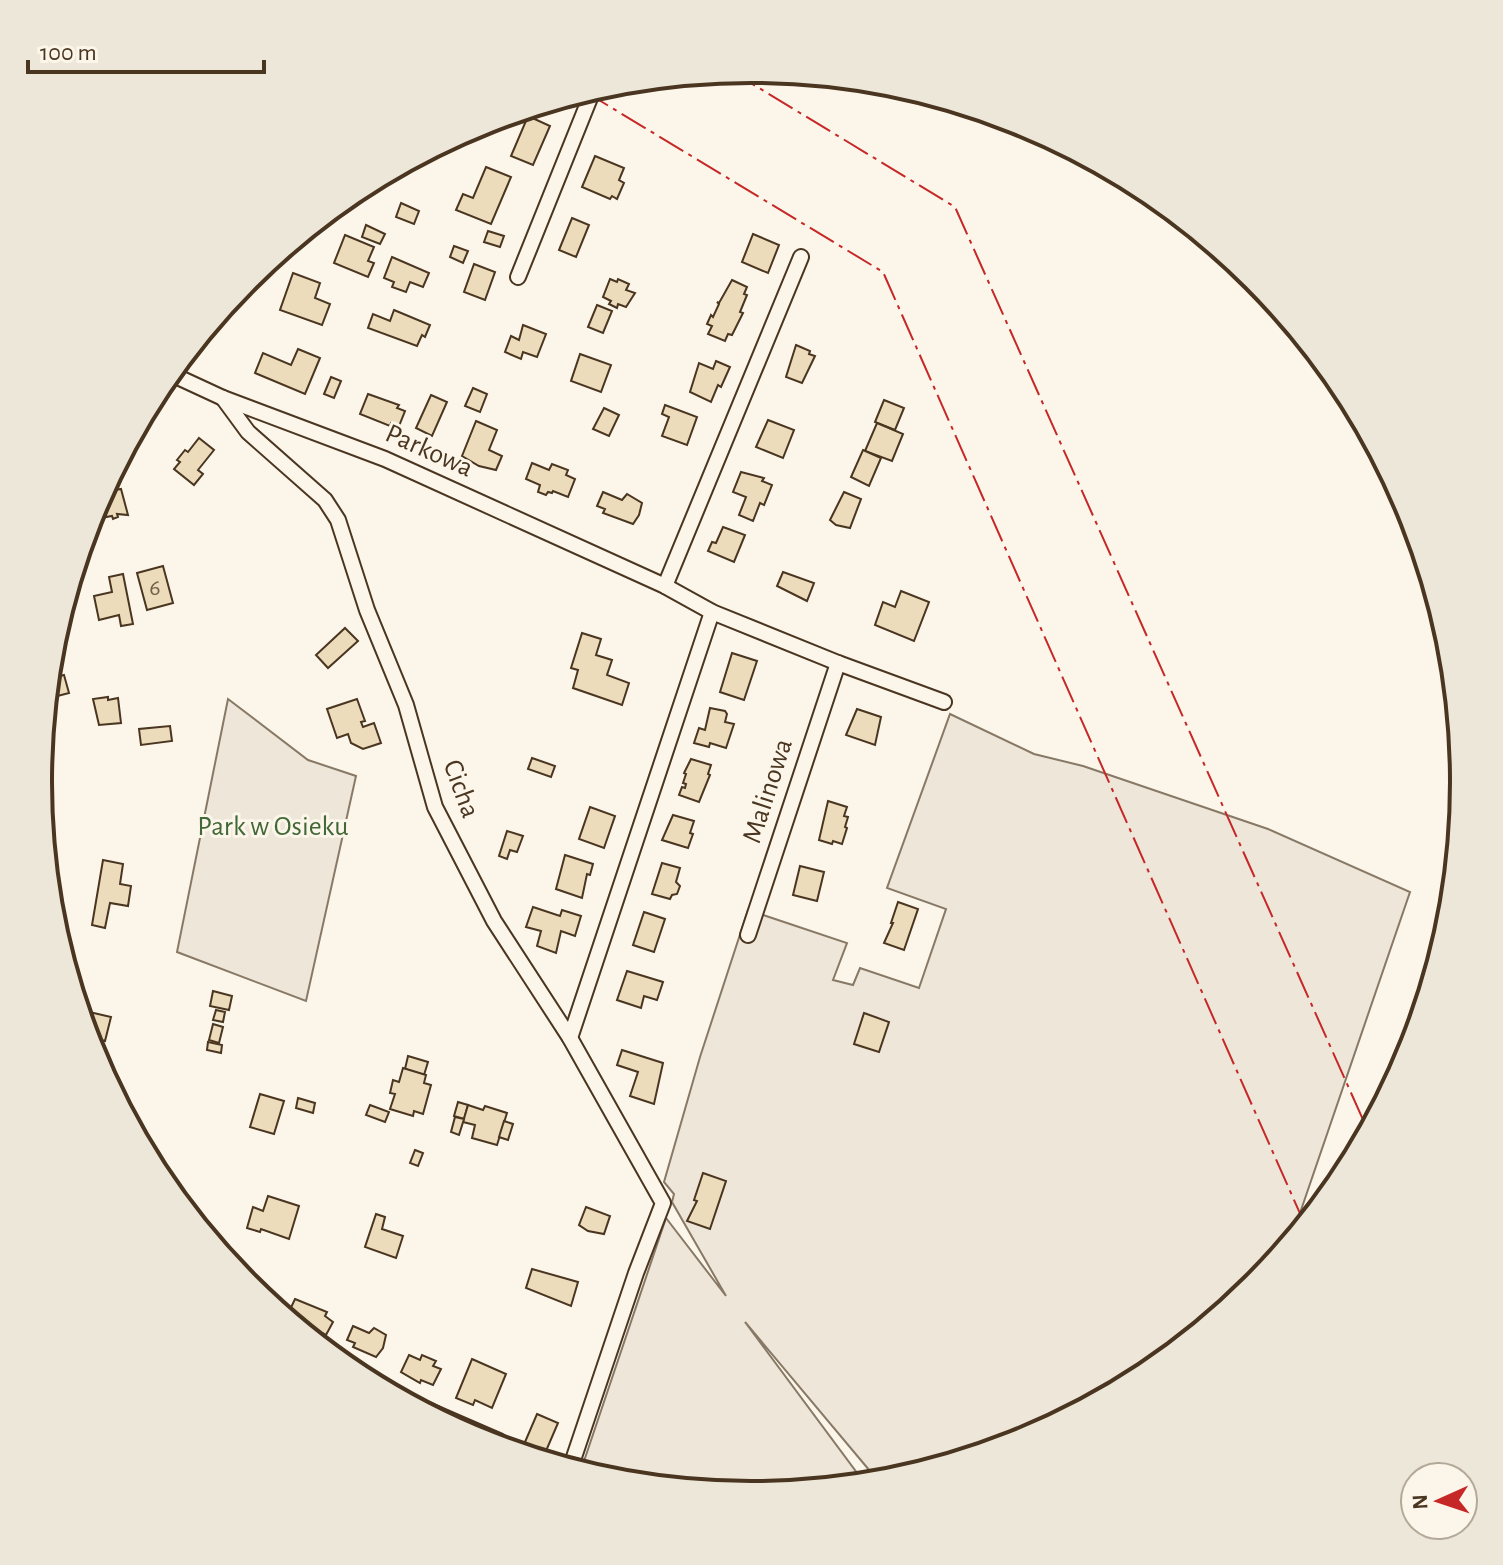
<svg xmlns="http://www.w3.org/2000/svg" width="1503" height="1565" viewBox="0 0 1503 1565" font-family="'Alegreya Sans',sans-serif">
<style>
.green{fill:#ede6d9;stroke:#887966;stroke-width:2}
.building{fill:#ecdcbc;stroke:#4a3520;stroke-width:2}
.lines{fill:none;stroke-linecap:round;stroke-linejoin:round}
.street-casing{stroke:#4a3520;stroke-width:18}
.street{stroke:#fbf6e9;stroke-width:14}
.power{stroke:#c62828;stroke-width:2;stroke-dasharray:28 6 4 6;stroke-linecap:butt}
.labels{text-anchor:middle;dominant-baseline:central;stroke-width:6;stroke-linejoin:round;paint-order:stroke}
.number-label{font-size:24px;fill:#725f47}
.street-label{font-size:28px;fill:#4a3520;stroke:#fbf6e9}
.park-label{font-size:28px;fill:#436837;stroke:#fbf6e9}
.rim{fill:none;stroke:#4a3520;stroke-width:4}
</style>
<rect width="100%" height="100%" fill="#fbf6e9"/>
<g class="green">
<polygon points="228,699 308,760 356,776 306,1001 177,952"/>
<polygon points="950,714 1034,754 1083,766 1268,829 1410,892 1288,1248 1256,1287 1148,1376 1024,1442 880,1483 745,1322 866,1485 751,1496 612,1482 580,1473 666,1218 726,1296 672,1202 674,1194 664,1182 700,1057 748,910 847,943 833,980 853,985 860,968 919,988 946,909 887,888"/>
</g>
<g class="building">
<polygon points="528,116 550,126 533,165 511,156"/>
<polygon points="595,156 624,168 619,180 624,183 617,199 612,196 610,199 582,187"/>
<polygon points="486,167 511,177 491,224 456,210 463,194 473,198"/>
<polygon points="401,203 419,211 414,224 396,217"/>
<polygon points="572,218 589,225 576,257 559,250"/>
<polygon points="366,225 385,234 380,244 362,237"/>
<polygon points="488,231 504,236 500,247 484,242"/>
<polygon points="753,234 779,245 768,273 742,262"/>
<polygon points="345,235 374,247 368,261 374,263 368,277 334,263"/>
<polygon points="454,246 468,251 463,263 450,257"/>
<polygon points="392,257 429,273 423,287 410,282 406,292 392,287 394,282 384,278"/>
<polygon points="474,264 495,272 485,300 464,292"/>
<polygon points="293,273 320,283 315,298 330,304 322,325 280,310"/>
<polygon points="610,279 617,282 618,279 629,284 626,290 635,293 626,307 618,304 617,308 609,304 611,301 603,297"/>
<polygon points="732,280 747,287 744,294 747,295 740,312 743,313 732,335 728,334 725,341 708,334 712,326 707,324 711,315 713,317 719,304 717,302 719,303"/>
<polygon points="597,305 612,311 603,333 588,327"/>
<polygon points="394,310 430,325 425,337 422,335 417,346 368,328 373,314 390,321"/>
<polygon points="523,325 546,334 537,357 523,352 521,359 505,352 511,336 519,340"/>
<polygon points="796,345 810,351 809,354 815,356 802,383 786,377"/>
<polygon points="298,349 320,358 305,394 255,373 263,353 291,365"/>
<polygon points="580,354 611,365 601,392 571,381"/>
<polygon points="716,361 730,367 721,387 718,385 711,402 690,392 699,363 713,369"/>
<polygon points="331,377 341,381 334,398 324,394"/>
<polygon points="473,388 487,394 480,412 465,406"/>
<polygon points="368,394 399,405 397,408 405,411 399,426 391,423 390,426 360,414"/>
<polygon points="431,395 447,402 432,436 416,428"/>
<polygon points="884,400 904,408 895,430 875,422"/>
<polygon points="665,405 697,417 687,445 662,436 669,417 662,414"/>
<polygon points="604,408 619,415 609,436 593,429"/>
<polygon points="768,420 794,430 783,458 756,447"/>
<polygon points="476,421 497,430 489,450 502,456 496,470 479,466 462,456"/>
<polygon points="877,423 903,434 892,461 865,451"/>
<polygon points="199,438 214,450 198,470 203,474 194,485 174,469 180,462 177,460 185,450 188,452"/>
<polygon points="863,450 881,458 869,486 851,477"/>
<polygon points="532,463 549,470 552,464 568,470 566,475 575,479 568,497 553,491 552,493 548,492 546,495 538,492 540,485 526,479"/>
<polygon points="741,472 764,478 762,481 772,485 764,505 760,503 753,521 739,515 746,497 733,492"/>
<polygon points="114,487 115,490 121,489 128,515 117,514 118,517 113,519 112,516 106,517 100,495 103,490"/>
<polygon points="603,492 622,500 627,494 642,503 639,515 633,524 603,513 605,509 597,506"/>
<polygon points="844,492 861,499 850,528 836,525 830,520"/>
<polygon points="100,495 106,517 95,523 95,520 91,521 92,524 88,525"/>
<polygon points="723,527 745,535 734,562 708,551 712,542 716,543"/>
<polygon points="163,566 173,603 147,610 137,573"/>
<polygon points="783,572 814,583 807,601 777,586"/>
<polygon points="123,574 133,624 121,626 119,615 99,620 94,596 112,592 109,577"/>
<polygon points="901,591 929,602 914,641 875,625 883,602 895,607"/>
<polygon points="345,628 358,641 328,668 316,655"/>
<polygon points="582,633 601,639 596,655 612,660 607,675 629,683 622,705 573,688 578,670 571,668"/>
<polygon points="732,653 757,661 744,700 720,692"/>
<polygon points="64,675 69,693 46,699 48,679"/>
<polygon points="108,697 108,700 118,698 121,723 99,725 93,699"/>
<polygon points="357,699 365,721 361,722 363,727 374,723 381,743 363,749 351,743 348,734 337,738 327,709"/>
<polygon points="710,708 725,711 727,714 725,722 734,724 726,748 710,743 709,747 694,743 699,728 705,730"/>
<polygon points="857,709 881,717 875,745 846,735"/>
<polygon points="170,726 172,741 141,745 139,729"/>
<polygon points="532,758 555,766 551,777 528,769"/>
<polygon points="691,759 711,765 708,774 710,775 699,802 679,795 682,787 685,788 686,784 683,783 686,774 684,773"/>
<polygon points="828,801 847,807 844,816 848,817 845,827 847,828 842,844 833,841 832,844 819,840"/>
<polygon points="590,807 615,816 604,848 579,839"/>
<polygon points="673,815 694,821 690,833 693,834 688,848 662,840"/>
<polygon points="507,831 523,836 517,852 510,850 507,859 499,856"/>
<polygon points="565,855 593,864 590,875 587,874 582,898 556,889"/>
<polygon points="103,860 123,864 120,884 131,886 128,906 110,903 105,928 92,925"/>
<polygon points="662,863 680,868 676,882 680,886 677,894 672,895 670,899 652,894"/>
<polygon points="800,866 824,872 817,901 793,895"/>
<polygon points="898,902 918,909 904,950 884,943 893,923 891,923"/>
<polygon points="533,907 560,916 562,910 581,916 575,936 561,931 556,953 537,946 541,931 526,927"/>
<polygon points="644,912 665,919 654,952 633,945"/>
<polygon points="627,971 663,982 657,1000 644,996 641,1008 617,1000"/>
<polygon points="213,991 232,996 229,1010 210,1006"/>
<polygon points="216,1010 225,1012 223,1022 213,1020"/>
<polygon points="85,1011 111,1017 105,1041 87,1037 82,1023"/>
<polygon points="864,1013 889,1022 879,1052 854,1044"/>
<polygon points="213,1024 223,1027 219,1043 209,1040"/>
<polygon points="208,1042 222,1045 221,1053 207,1050"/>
<polygon points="622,1050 663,1063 654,1104 630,1096 638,1072 617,1065"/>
<polygon points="408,1056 428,1062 424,1075 405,1069"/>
<polygon points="403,1068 426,1075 424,1083 431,1085 423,1114 414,1111 413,1116 390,1109 395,1094 390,1093 393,1080 399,1082"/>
<polygon points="260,1094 284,1101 274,1134 250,1127"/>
<polygon points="298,1098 315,1103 313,1113 296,1108"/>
<polygon points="458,1102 468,1105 464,1119 454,1116"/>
<polygon points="370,1105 389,1112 385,1122 366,1115"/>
<polygon points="468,1105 483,1110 485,1106 507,1113 497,1145 472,1138 475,1125 463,1122"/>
<polygon points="455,1117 464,1119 459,1135 451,1132"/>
<polygon points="504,1121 513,1124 508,1140 499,1137"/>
<polygon points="415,1150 423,1153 418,1166 410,1163"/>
<polygon points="703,1173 726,1181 710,1229 687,1221 697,1201 694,1200"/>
<polygon points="268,1196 299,1206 289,1239 261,1229 260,1232 247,1228 253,1207 263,1211"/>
<polygon points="586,1207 610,1216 604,1234 588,1231 579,1225"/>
<polygon points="376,1214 385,1217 382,1229 403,1236 396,1258 365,1247"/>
<polygon points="532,1269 578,1282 571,1306 526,1288"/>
<polygon points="238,1273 263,1284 258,1296 247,1287 237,1275"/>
<polygon points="295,1299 327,1312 325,1316 333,1322 326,1335 287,1316"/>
<polygon points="353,1326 369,1333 374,1328 386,1335 383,1348 376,1357 353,1347 355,1343 347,1340"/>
<polygon points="409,1355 420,1360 422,1355 436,1361 433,1366 441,1369 433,1385 421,1380 420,1383 401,1372"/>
<polygon points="472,1359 506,1374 492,1408 475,1400 473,1405 456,1398"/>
<polygon points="537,1414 558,1423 543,1458 522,1449"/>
</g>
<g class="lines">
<g class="street-casing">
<g id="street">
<polyline points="518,277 594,88"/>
<polyline points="169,373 223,398 385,459 665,586 712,612 838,663 944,702"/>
<polyline points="223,398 248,432 325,500 338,520 367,610 406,705 435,807 494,921 570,1038 663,1203 636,1273 570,1469"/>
<polyline points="665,586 801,257"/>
<polyline points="748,935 838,663"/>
<polyline points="570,1038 712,612"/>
<polyline points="386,1392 499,1441"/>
</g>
</g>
<use href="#street" class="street"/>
<g class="power">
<polyline points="731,71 955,207 1369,1133"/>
<polyline points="584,91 883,272 1306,1227"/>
</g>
</g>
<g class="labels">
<g class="number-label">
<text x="155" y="588">6</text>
</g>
<g class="street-label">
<text transform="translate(429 451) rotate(24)">Parkowa</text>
<text transform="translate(461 789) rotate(70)">Cicha</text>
<text transform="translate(768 791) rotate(-72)">Malinowa</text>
</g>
<g class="park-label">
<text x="273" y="827">Park w Osieku</text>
</g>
</g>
<path d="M0 0H1503V1565H0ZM52 782a699 699 0 1 1 1398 0a699 699 0 1 1-1398 0Z" fill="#ede7d9" fill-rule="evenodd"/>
<path class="rim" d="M52 782a699 699 0 1 1 1398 0a699 699 0 1 1-1398 0Z"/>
<g transform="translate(1439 1501) rotate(267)"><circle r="38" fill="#fbf6e9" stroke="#b4a999" stroke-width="2"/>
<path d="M0-6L14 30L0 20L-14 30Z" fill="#c62828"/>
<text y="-12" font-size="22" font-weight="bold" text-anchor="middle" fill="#4a3520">N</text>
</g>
<path d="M28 60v12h236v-12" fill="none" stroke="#4a3520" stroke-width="4"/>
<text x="40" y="60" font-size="24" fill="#4a3520" stroke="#fbf6e9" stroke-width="6" paint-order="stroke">100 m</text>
</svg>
